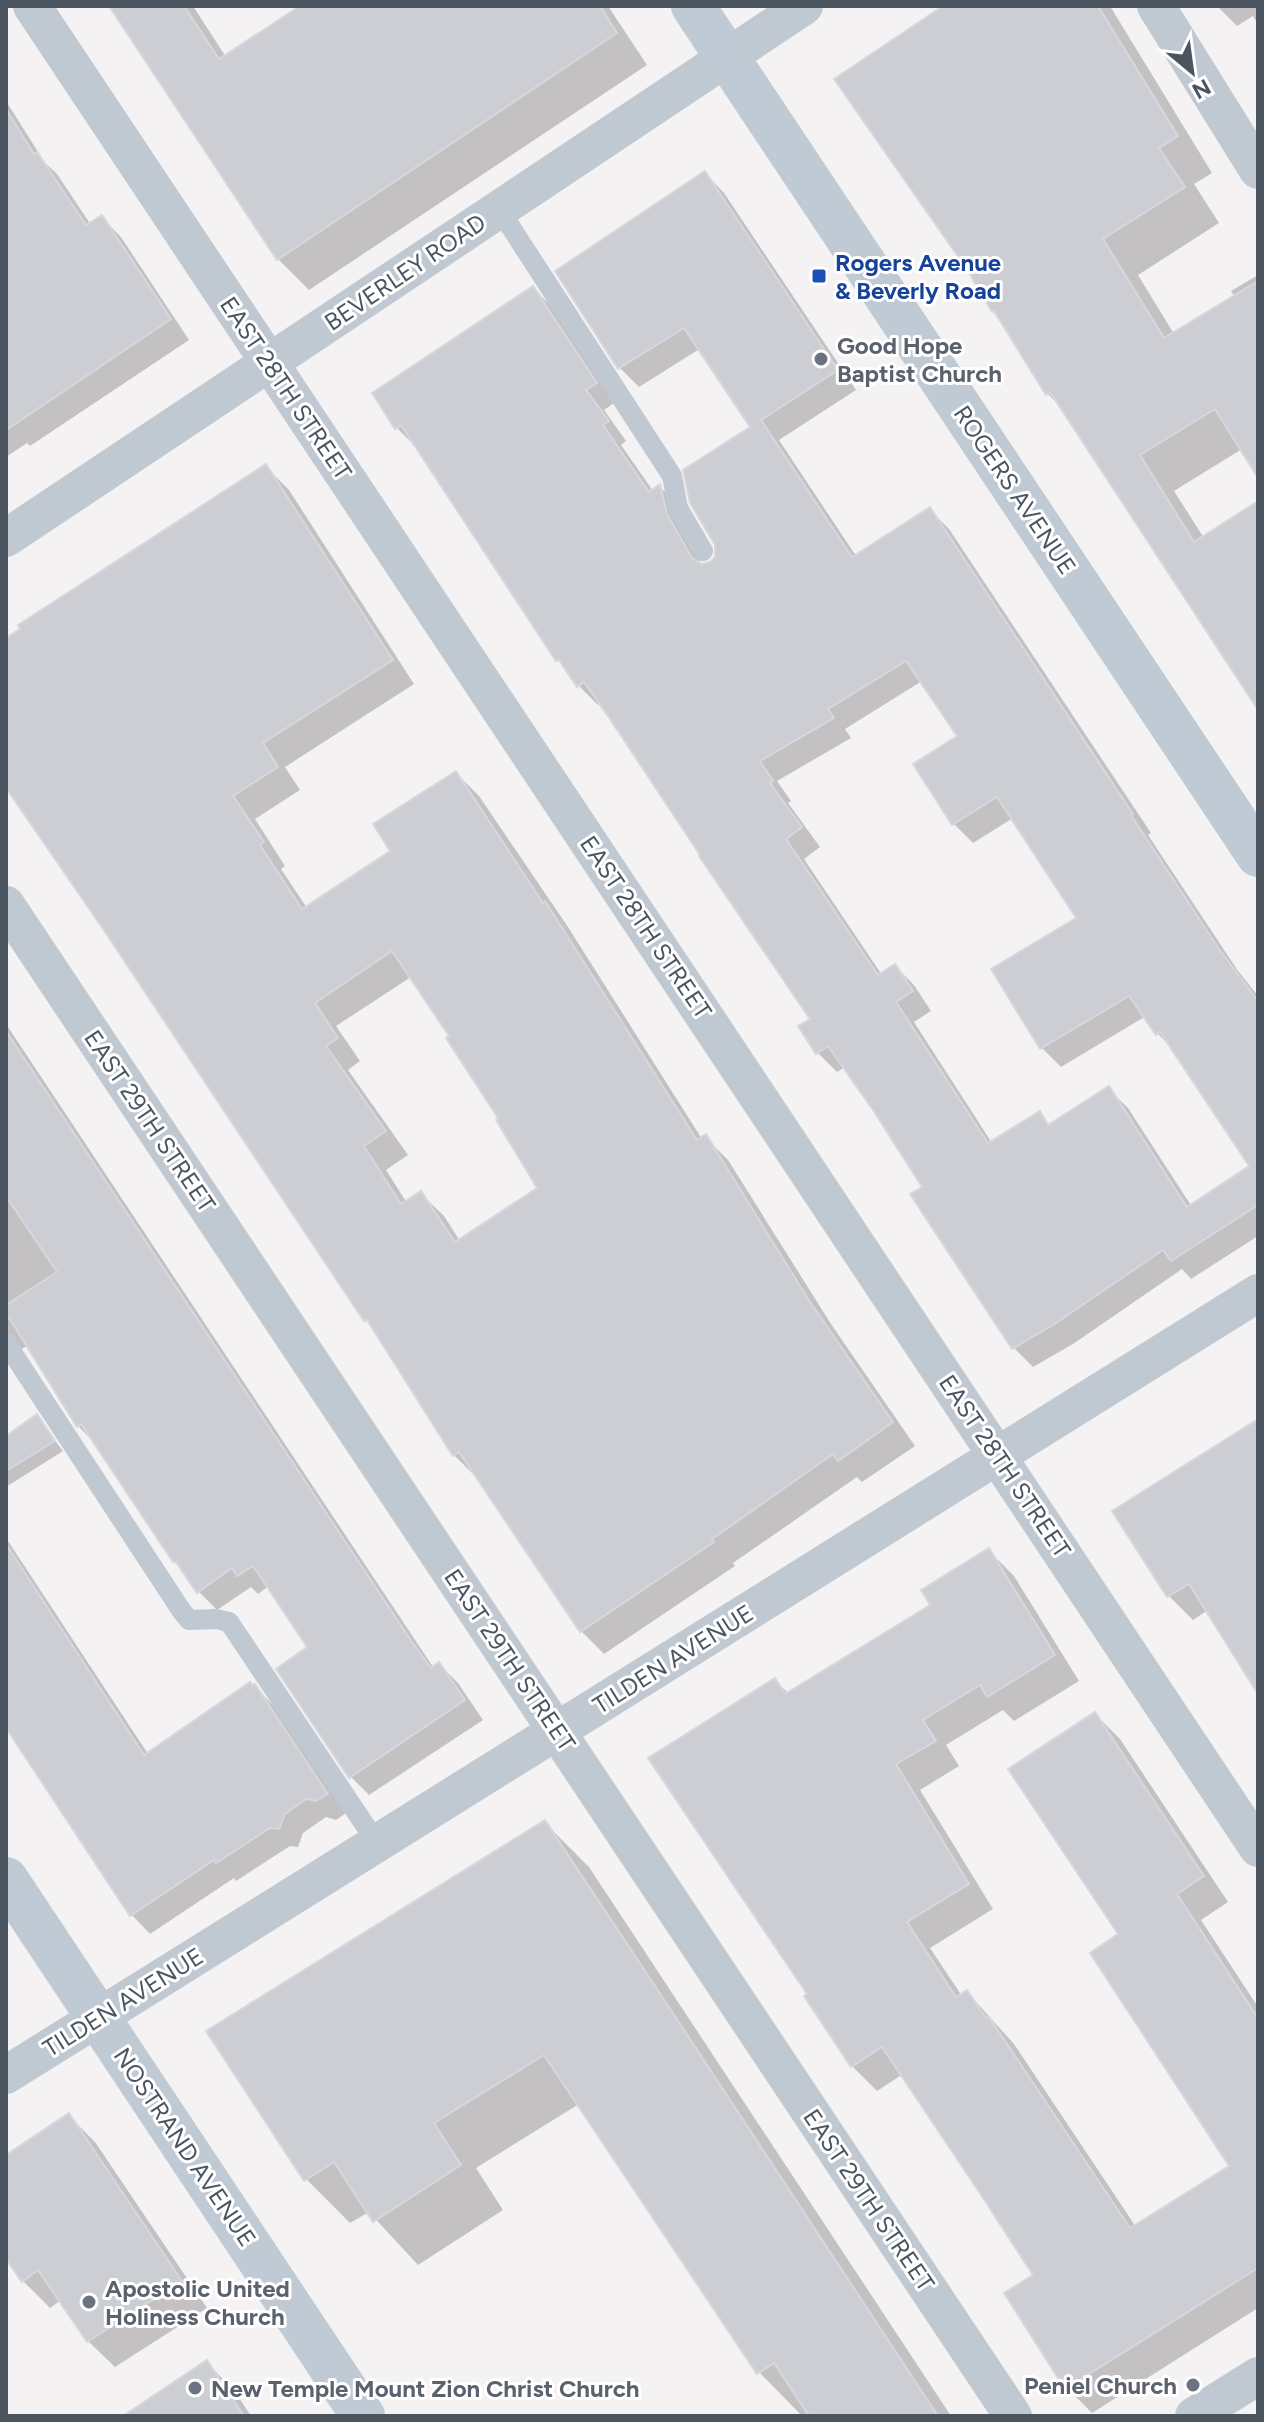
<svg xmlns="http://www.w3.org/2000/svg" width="1264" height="2422" viewBox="0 0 1264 2422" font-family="Figtree,sans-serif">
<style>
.shadow{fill:#0003;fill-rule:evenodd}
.building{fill:#ccced4;stroke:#d6d8dd;stroke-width:2;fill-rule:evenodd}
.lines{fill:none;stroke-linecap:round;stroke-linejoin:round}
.lane{stroke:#c0c9d1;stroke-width:20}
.street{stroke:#c0c9d1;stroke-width:38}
.secondary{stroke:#c0cad5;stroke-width:44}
.transit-dot{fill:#1a4fb4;stroke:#fff;stroke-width:3}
.worship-dot{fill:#6b7280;stroke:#fff;stroke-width:3}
.labels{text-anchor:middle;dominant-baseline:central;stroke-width:6;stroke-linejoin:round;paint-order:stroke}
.transit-label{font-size:24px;font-weight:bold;fill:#164399;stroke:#fff;text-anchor:start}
.street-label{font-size:24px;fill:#4a5560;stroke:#fff}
.worship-label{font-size:24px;font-weight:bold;fill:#5b616d;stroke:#fff;text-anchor:start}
</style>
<rect width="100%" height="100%" fill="#f4f2f2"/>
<g class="shadow">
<polygon points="111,6 193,6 226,57 303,6 608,6 647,65 309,290 278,259"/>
<polygon points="947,6 1110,6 1212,173 1194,184 1219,223 1138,275 1174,334 1235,297 1231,291 1258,275 1258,474 1242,449 1174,491 1204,538 1258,504 1258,707 1064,410 1047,393"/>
<polygon points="1217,6 1258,6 1258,25 1253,16 1237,26"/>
<polygon points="6,101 45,163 57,174 91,225 102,218 121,237 189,340 30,446 27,443 6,457"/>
<path d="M705,173L724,193L856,390L779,440L856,556L930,510L949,529L1151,833L1148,835L1238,971L1258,996V1236L1191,1279L1182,1269L1073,1344L1033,1367L1014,1348L925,1187L845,1067L837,1072L818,1053L812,1020L601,703L598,705L579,686L558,660L416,447L397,428L374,394L533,288L552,307L614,403L604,410L626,441L621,445L653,491L660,487L679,506L685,535L703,567L716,559L753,427L701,348L639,387L620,368L558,272ZM922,681L960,737L916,765L954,824L973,843L1013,818L1079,918L994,970L1042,1048L1061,1067L1146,1016L1157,1033L1174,1050L1252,1167L1192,1207L1128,1108L1108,1089L1051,1126L1039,1114L992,1143L914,1022L931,1011L914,985L895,966L882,975L804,859L820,847L788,803L791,801L777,781L851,738L845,729Z"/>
<path d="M266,467L289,490L414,684L285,767L300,790L255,819L285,866L281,869L307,908L393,851L456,773L479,796L568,927L702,1139L705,1137L728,1160L831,1324L915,1446L862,1482L857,1477L733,1563L735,1566L604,1654L581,1631L477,1478L454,1455L375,1329L366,1320L6,784V640ZM411,977L451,1037L540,1188L460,1241L444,1216L421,1194L407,1203L386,1170L408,1155L348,1070L360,1061L336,1026Z"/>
<polygon points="6,1024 431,1664 434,1668 439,1664 458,1683 483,1720 369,1795 350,1776 310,1647 269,1586 258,1594 251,1587 217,1610 198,1591 174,1560 98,1446 78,1426 28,1345 6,1360"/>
<polygon points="36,1416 63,1451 6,1487 6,1439"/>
<polygon points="1258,1420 1258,1691 1208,1610 1193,1620 1169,1596 1115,1512"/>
<polygon points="6,1538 148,1754 254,1686 273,1705 346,1813 336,1820 326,1817 303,1833 298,1847 290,1846 236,1881 234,1878 150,1934 131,1914 6,1725"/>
<polygon points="989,1551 1014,1576 1079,1681 1014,1721 1003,1710 946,1745 959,1766 920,1790 993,1909 930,1948 962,1996 967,1992 1014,2044 1136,2227 1232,2167 1120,1934 1095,1714 1120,1739 1228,1902 1201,1920 1258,2007 1258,2308 1092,2413 1067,2388 1036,2275 903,2074 877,2091 852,2066 809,1995 775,1680 789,1694 933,1605"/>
<polygon points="545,1823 589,1867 951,2416 811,2416 809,2412 802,2416 759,2372 579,2104 476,2168 503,2210 418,2265 369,2212 350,2223 306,2179"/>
<polygon points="68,2115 95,2142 207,2308 115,2367 88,2341 61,2300 50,2308 23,2281 6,2256 6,2157"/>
<polygon points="207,2363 234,2390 251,2416 127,2416"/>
</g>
<g class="building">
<polygon points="109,6 184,6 219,59 300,6 600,6 617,33 277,260"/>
<polygon points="943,6 1098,6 1178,136 1159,148 1185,187 1103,239 1164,338 1258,281 1258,478 1215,409 1140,455 1194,542 1258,501 1258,710 1050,392 1046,395 994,311 992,312 966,268 834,79"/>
<polygon points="6,109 34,154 37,152 86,225 102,215 171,319 6,430"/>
<path d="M705,171L838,370L761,420L852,557L930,507L1133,814L1131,815L1219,949L1258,1001V1205L1171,1261L1163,1250L1053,1325L1012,1349L910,1194L922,1187L875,1113L828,1046L816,1054L798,1026L810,1019L699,856L700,855L610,719L584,682L577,687L559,660L556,661L401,425L395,429L372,393L533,286L597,383L586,390L609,421L603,425L649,492L660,484L667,514L692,558L702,564L710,562L715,557V545L690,503L683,470L750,427L684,328L618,369L555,271ZM906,661L957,736L913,764L952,825L997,797L1076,918L991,969L1040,1049L1129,996L1156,1035L1160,1032L1249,1166L1187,1207L1109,1086L1048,1125L1040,1111L988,1143L896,1002L913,991L895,964L878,975L786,839L802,827L770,783L773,781L760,761L834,718L828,709Z"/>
<path d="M266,464L393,660L263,743L278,767L233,796L264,842L260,845L302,909L390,851L373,824L456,771L543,903L545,901L697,1140L706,1134L808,1299L893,1422L838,1461L833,1454L712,1539L714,1542L580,1632L459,1452L453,1456L367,1320L364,1321L326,1264L103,929L6,788V638L20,629L18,625ZM392,951L449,1036L446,1038L498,1118L496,1120L537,1188L455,1242L421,1191L401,1204L364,1146L386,1131L326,1046L338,1038L315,1003Z"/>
<polygon points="6,1031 412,1642 431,1668 439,1662 465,1700 349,1778 276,1669 307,1647 253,1566 237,1576 232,1568 197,1593 176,1562 173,1562 81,1424 77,1427 6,1313 6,1305 57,1272 6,1196"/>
<polygon points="37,1414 55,1441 6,1471 6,1436"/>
<polygon points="1258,1419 1258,1694 1189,1584 1167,1597 1112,1511"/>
<polygon points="6,1544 144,1755 250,1682 252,1685 255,1684 328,1794 316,1801 306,1799 285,1814 279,1829 270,1828 216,1863 214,1860 130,1916 6,1728"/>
<polygon points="989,1548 1055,1655 987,1697 980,1685 923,1720 936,1741 896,1764 969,1884 907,1922 956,1997 967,1990 986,2018 989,2017 1130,2228 1229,2166 1090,1953 1118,1934 1008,1769 1095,1712 1204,1876 1177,1894 1258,2018 1258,2268 1065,2389 1004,2293 1033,2275 983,2198 882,2047 851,2067 804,1996 807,1994 648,1758 775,1678 785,1694 930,1605 921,1590"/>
<polygon points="545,1820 655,1986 938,2416 809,2416 774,2363 757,2374 544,2055 434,2123 461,2165 373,2222 334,2162 304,2181 206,2031"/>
<polygon points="69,2113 182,2281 87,2342 38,2270 22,2282 6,2259 6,2155"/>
<polygon points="207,2360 244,2416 123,2416"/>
</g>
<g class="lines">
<g class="lane">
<polyline points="499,209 672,476 678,508 703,551"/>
<polyline points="6,1343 181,1610 189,1620 216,1619 229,1622 377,1843"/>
</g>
<g class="street">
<polyline points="32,6 1258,1848"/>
<polyline points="1156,6 1258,170"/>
<polyline points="6,538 804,6"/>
<polyline points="6,905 1013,2416"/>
<polyline points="6,2075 1258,1293"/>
<polyline points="1194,2416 1258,2376"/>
</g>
<g class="secondary">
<polyline points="693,6 1258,855"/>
<polyline points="6,1879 363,2416"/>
</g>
</g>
<rect class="transit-dot" x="811" y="268" width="16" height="16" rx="4"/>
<g class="worship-dot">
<circle cx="821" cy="359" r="8"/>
<circle cx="89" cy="2302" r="8"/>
<circle cx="1193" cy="2385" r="8"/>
<circle cx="195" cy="2388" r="8"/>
</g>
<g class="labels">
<g class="transit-label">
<text x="835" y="262">Rogers Avenue<tspan x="835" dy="28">&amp; Beverly Road</tspan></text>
</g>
<g class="street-label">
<text transform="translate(405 272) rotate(-34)">BEVERLEY ROAD</text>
<text transform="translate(286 388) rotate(56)">EAST 28TH STREET</text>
<text transform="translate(1015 490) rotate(56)">ROGERS AVENUE</text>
<text transform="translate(646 927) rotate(56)">EAST 28TH STREET</text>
<text transform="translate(150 1121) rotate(56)">EAST 29TH STREET</text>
<text transform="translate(1005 1466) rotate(56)">EAST 28TH STREET</text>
<text transform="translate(673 1659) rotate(-32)">TILDEN AVENUE</text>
<text transform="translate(510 1660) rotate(56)">EAST 29TH STREET</text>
<text transform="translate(123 2002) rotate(-32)">TILDEN AVENUE</text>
<text transform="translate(185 2147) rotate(56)">NOSTRAND AVENUE</text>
<text transform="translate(869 2200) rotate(56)">EAST 29TH STREET</text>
</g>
<g class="worship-label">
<text x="837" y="345">Good Hope<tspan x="837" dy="28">Baptist Church</tspan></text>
<text x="105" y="2288">Apostolic United<tspan x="105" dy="28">Holiness Church</tspan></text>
<text x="1177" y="2385" text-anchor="end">Peniel Church</text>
<text x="211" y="2388">New Temple Mount Zion Christ Church</text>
</g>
</g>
<rect width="1264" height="2422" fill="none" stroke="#4a5560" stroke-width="16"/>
<g transform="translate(1192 72) rotate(151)" stroke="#ffffff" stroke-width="6" paint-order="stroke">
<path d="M0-6L14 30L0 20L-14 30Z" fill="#4a5560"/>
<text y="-12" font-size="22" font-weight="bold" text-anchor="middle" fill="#4a5560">N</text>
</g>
</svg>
